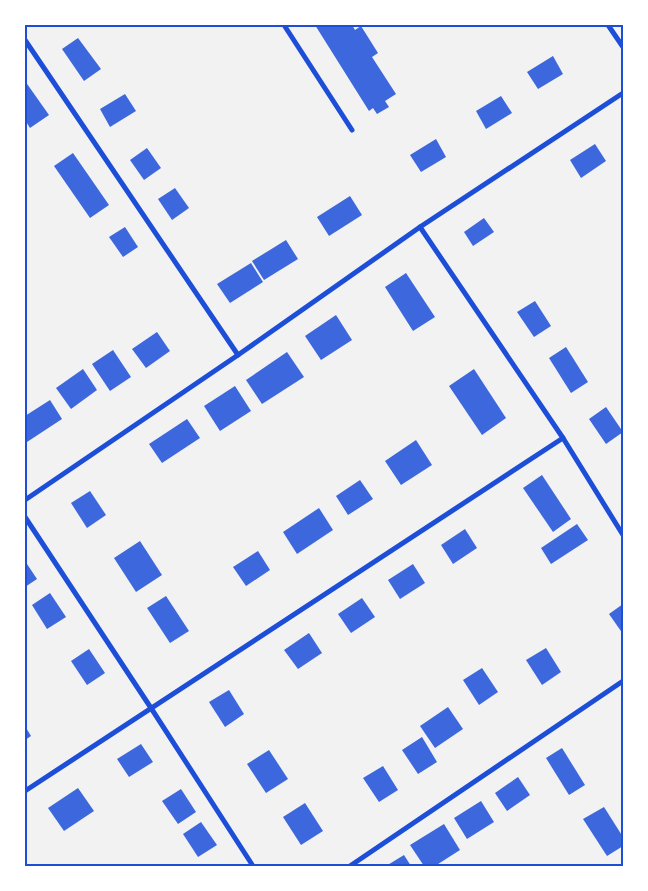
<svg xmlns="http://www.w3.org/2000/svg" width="648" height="891" viewBox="0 0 648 891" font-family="'PT Sans',sans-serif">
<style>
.building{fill:#3d67dc}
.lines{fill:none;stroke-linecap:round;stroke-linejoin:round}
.minor{stroke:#1d4ed8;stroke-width:5}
.neatline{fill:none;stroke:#1d4ed8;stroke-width:2}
</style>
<rect width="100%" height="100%" fill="#f2f2f2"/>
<g class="building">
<polygon points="315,25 352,25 355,30 361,26 378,53 372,57 396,94 385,101 389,107 377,114 373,108 369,111"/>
<polygon points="78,38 101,69 84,81 62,49"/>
<polygon points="553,56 563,74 538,89 527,72"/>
<polygon points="25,81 49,115 30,128 25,120"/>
<polygon points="125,94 136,111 110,127 100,109"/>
<polygon points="501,96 512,113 486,129 476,111"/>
<polygon points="436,139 446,157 421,172 410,155"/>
<polygon points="595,144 606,161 581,178 570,160"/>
<polygon points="147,148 161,168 144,180 130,160"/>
<polygon points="73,153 109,205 90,218 54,166"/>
<polygon points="175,188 189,208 172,220 158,199"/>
<polygon points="350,196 362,215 329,236 317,217"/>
<polygon points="484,218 494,232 473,246 464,232"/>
<polygon points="125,227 138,247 123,257 109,237"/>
<polygon points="286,240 298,259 264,280 252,261"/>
<polygon points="251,263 263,282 230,303 217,284"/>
<polygon points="406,273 435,317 413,331 385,287"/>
<polygon points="535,301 551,326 534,337 517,312"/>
<polygon points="336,315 352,340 321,360 305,336"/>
<polygon points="157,332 170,351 146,368 132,349"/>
<polygon points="566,347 588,382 571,393 549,358"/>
<polygon points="113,350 131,377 110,391 92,364"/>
<polygon points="287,352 304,377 262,404 246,380"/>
<polygon points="83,369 97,390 71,409 56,388"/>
<polygon points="474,369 506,418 482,435 449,386"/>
<polygon points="235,386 251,411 220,431 204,406"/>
<polygon points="50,400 62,419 27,442 25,439 25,416"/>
<polygon points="606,407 623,432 606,444 589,419"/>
<polygon points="187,419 200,438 162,463 149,444"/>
<polygon points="416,440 432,465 401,485 385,461"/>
<polygon points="542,475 571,519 553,532 523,488"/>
<polygon points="360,480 373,499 348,515 336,496"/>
<polygon points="90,491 106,515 87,528 71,503"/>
<polygon points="319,508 333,530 297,554 283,532"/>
<polygon points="577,524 588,540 551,564 541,548"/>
<polygon points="465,529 477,548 453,564 441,545"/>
<polygon points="140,541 162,575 136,592 114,558"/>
<polygon points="258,551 270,570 246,586 233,567"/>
<polygon points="25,561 37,579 25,587"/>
<polygon points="413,564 425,583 400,599 388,580"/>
<polygon points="50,593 66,617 47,629 32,605"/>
<polygon points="166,596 189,631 170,643 147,608"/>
<polygon points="362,598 375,617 351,633 338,614"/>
<polygon points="623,604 623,634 609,614"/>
<polygon points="309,633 322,653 298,669 284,650"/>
<polygon points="546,648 561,672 542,685 526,660"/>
<polygon points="89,649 105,673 87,685 71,661"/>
<polygon points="482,668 498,692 479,705 463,680"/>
<polygon points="229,690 244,714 225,727 209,702"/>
<polygon points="448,707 463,729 435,748 420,726"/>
<polygon points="25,726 31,736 25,740"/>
<polygon points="422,737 437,762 418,774 402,750"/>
<polygon points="141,744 153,762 129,777 117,759"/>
<polygon points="562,748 585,785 569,795 546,758"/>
<polygon points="269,750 288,779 266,793 247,764"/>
<polygon points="383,766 398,790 379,802 363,778"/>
<polygon points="518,777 530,795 507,811 495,793"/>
<polygon points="78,788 94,811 64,831 48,808"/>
<polygon points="181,789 196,812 178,824 162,801"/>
<polygon points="481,801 494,822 467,839 454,818"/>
<polygon points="305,803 323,831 301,845 283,817"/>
<polygon points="604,807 623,837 623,846 607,856 583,819"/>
<polygon points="201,822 217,845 198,857 183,834"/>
<polygon points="444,824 460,850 435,866 424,866 410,845"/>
<polygon points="404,855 411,866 386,866"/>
</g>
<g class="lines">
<g class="minor">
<polyline points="284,25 352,130"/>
<polyline points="608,25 623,47"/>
<polyline points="25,40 238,355"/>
<polyline points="420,227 563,438 623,535"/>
<polyline points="25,500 238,355 420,227 623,93"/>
<polyline points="25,517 151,708 253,866"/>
<polyline points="25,791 563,438"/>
<polyline points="350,866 623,681"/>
</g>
</g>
<rect width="648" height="891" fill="none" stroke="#ffffff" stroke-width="52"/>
<rect x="26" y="26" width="596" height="839" class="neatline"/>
</svg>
